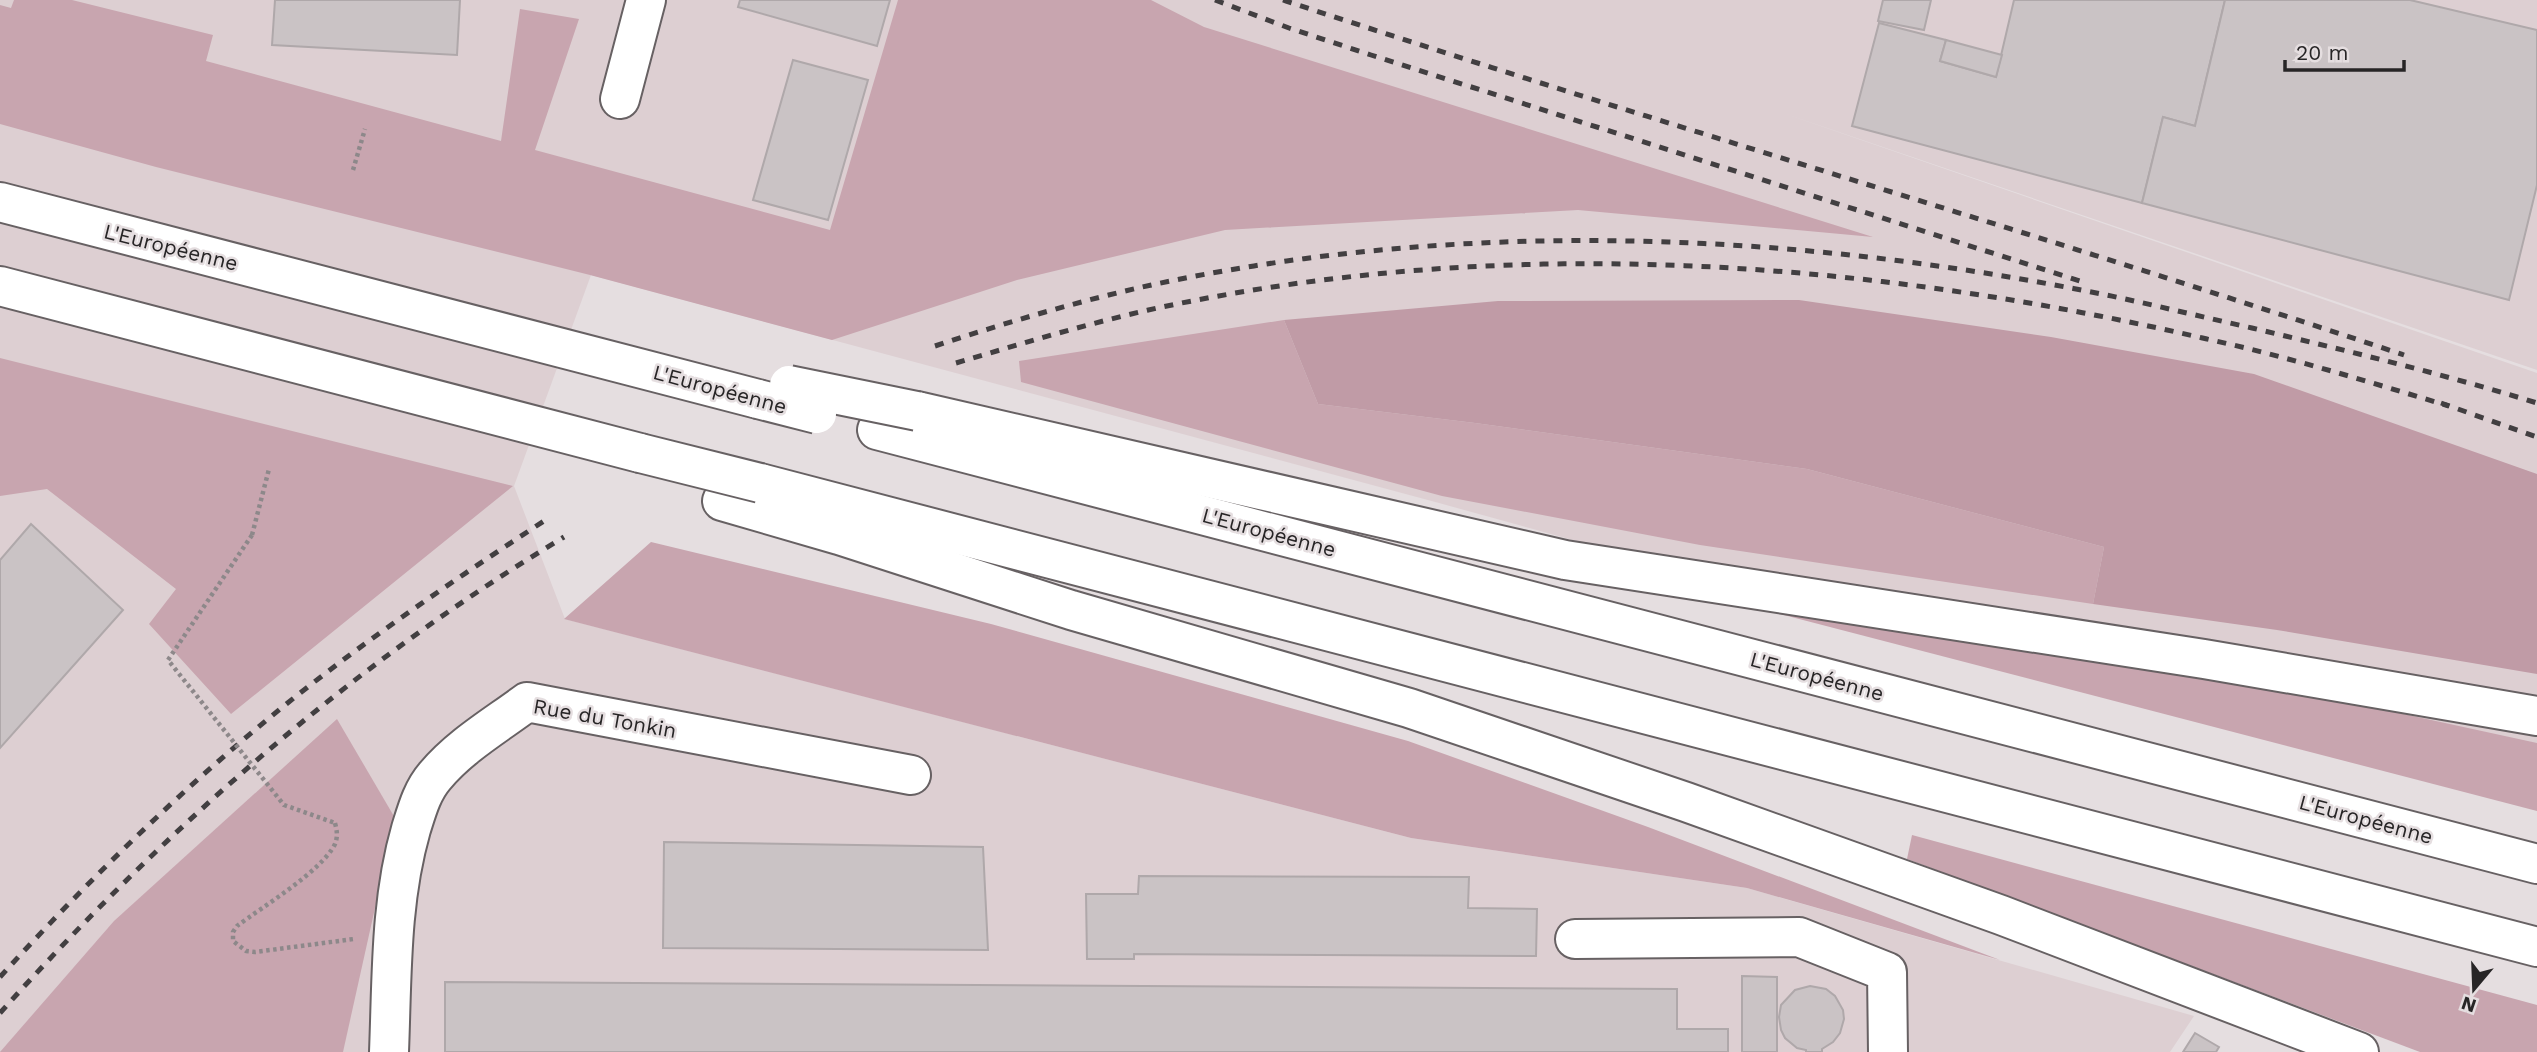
<svg xmlns="http://www.w3.org/2000/svg" width="2537" height="1052" viewBox="0 0 2537 1052" font-family="'Work Sans',sans-serif">
<style>
.built{fill:#ddcfd2}
.green{fill:#c8a5af}
.forest{fill:#c09ba6}
.building{fill:#cac3c5;stroke:#afa8aa;stroke-width:2}
.lines{fill:none;stroke-linecap:round;stroke-linejoin:round}
.minor-casing{stroke:#676163;stroke-width:42}
.highway-casing{stroke:#676163;stroke-width:42}
.path{stroke:#8d888a;stroke-width:4.5;stroke-dasharray:3.5 3.5;stroke-linecap:butt}
.minor{stroke:#fff;stroke-width:38}
.highway{stroke:#fff;stroke-width:38}
.rail{stroke:#423f41;stroke-width:5;stroke-dasharray:9 9;stroke-linecap:butt}
.highway-bridge-casing{stroke:#676163;stroke-width:42;stroke-linecap:butt}
.path-bridge{stroke:#8d888a;stroke-width:4.5;stroke-dasharray:3.5 3.5;stroke-linecap:butt}
.highway-bridge{stroke:#fff;stroke-width:38}
.labels{text-anchor:middle;dominant-baseline:central;stroke-width:5;stroke-linejoin:round;paint-order:stroke}
.street-label{font-size:21px;fill:#272526;stroke:#e5dee0}
</style>
<rect width="100%" height="100%" fill="#e5dee0"/>
<polygon class="built" points="0,0 2537,0 2537,370 1780,112 2537,373 2537,807 1439,503 591,275 514,486 565,619 1411,838 1747,888 2194,1016 2170,1052 0,1052"/>
<g class="green">
<polygon points="14,0 72,0 213,35 206,61 501,141 520,9 579,19 535,150 830,230 898,0 1151,0 1204,27 1873,237 1578,210 1225,230 1017,280 832,340 590,275 156,167 0,124 0,5 11,8"/>
<polygon points="1284,320 1318,404 1475,423 1807,469 2104,547 2093,604 1700,545 1442,496 1021,382 1019,361"/>
<polygon points="0,358 513,486 231,714 149,624 176,589 47,489 0,496"/>
<polygon points="651,542 991,624 1408,741 1648,827 2000,960 1747,888 1411,838 564,619"/>
<polygon points="1738,603 2353,703 2537,743 2537,811"/>
<polygon points="337,719 395,818 343,1052 0,1052 114,921"/>
<polygon points="1912,835 2537,1005 2537,1052 2420,1052 1907,859"/>
</g>
<polygon class="forest" points="1799,300 2051,337 2254,374 2537,474 2537,674 2277,630 2093,604 2104,547 1807,469 1475,423 1318,404 1284,320 1498,301"/>
<g class="building">
<polygon points="275,0 460,0 457,55 272,45"/>
<polygon points="740,0 890,0 877,46 738,7"/>
<polygon points="1883,0 1931,0 1924,30 1878,21"/>
<polygon points="2014,0 2225,0 2195,126 2163,117 2142,203 1852,126 1879,23 1946,40 1940,61 1996,77"/>
<polygon points="2225,0 2410,0 2537,30 2537,185 2509,300 2142,203 2163,117 2195,126"/>
<polygon points="1946,40 2002,55 1996,77 1940,61"/>
<polygon points="793,60 868,80 828,220 753,200"/>
<polygon points="31,524 123,610 0,748 0,560"/>
<polygon points="664,842 983,847 988,950 663,948"/>
<polygon points="1139,876 1469,877 1468,908 1537,909 1536,956 1134,954 1134,959 1087,959 1086,894 1138,894"/>
<polygon points="1742,976 1777,977 1777,1052 1742,1052"/>
<polygon points="445,982 1677,989 1677,1029 1728,1029 1728,1052 445,1052"/>
<polygon points="1810,986 1826,989 1835,996 1843,1010 1844,1019 1840,1033 1833,1042 1822,1049 1822,1052 1806,1052 1806,1050 1797,1048 1785,1038 1781,1030 1779,1017 1781,1005 1795,990"/>
<polygon points="2195,1033 2219,1047 2216,1052 2183,1052"/>
</g>
<g class="lines">
<g class="minor-casing">
<g id="minor">
<polyline points="620,99 646,0"/>
<polyline points="1575,939 1799,937 1887,972 1888,1052"/>
<path d="M389,1052C392,977 390,902 411,829C417,810 422,791 435,776C460,746 496,725 527,702L911,775"/>
</g>
</g>
<g class="highway-casing">
<g id="highway">
<polyline points="0,202 758,399"/>
<polyline points="0,286 640,453"/>
<polyline points="917,411 1565,560 2204,659 2537,716"/>
<polyline points="877,430 2537,864"/>
<polyline points="760,483 2537,947"/>
<polyline points="722,501 839,535 1071,610 1409,708 1686,802 2001,915 2359,1052"/>
</g>
</g>
<g class="path">
<polyline points="353,170 365,129"/>
<polyline points="252,535 269,469"/>
<path d="M335,823C337,831 338,836 335,844C322,871 262,907 237,926L233,932V941L246,951L255,952L354,939"/>
</g>
<use href="#minor" class="minor"/>
<use href="#highway" class="highway"/>
<g class="rail">
<polyline points="1215,0 1289,28 1371,55 2080,281"/>
<path d="M1283,0C1655,123 2032,231 2404,355"/>
<path d="M935,346C1008,322 1082,300 1156,284C1458,220 1774,231 2076,289C2135,300 2193,315 2252,328C2348,351 2443,374 2537,403"/>
<path d="M956,363C1034,340 1112,316 1192,301C1528,235 1875,262 2207,339C2289,357 2369,382 2449,406"/>
<polyline points="2441,403 2537,437"/>
<path d="M0,977C91,877 190,781 295,697C377,632 463,574 550,517"/>
<path d="M0,1013C166,828 351,665 564,537"/>
</g>
<g class="highway-bridge-casing">
<g id="highway-bridge">
<polyline points="789,385 917,411"/>
<polyline points="758,399 817,414"/>
<polyline points="640,453 760,483"/>
</g>
</g>
<polyline class="path-bridge" points="252,535 168,660 284,805 335,823"/>
<use href="#highway-bridge" class="highway-bridge"/>
</g>
<g class="labels">
<g class="street-label">
<text transform="translate(171 247) rotate(14)">L'Européenne</text>
<text transform="translate(720 389) rotate(15)">L'Européenne</text>
<text transform="translate(1269 532) rotate(15)">L'Européenne</text>
<text transform="translate(1817 676) rotate(15)">L'Européenne</text>
<text transform="translate(605 718) rotate(10)">Rue du Tonkin</text>
<text transform="translate(2366 819) rotate(15)">L'Européenne</text>
</g>
</g>
<g transform="translate(2474 989) rotate(199)" stroke="#e5dee0" stroke-width="5" paint-order="stroke">
<path d="M0-5L12 26L0 18L-12 26Z" fill="#272526"/>
<text y="-10" font-size="19" font-weight="bold" text-anchor="middle" fill="#272526">N</text>
</g>
<path d="M2285 60v10h119v-10" fill="none" stroke="#272526" stroke-width="3.5"/>
<text x="2296" y="60" font-size="21" fill="#272526" stroke="#e5dee0" stroke-width="5" paint-order="stroke">20 m</text>
</svg>
